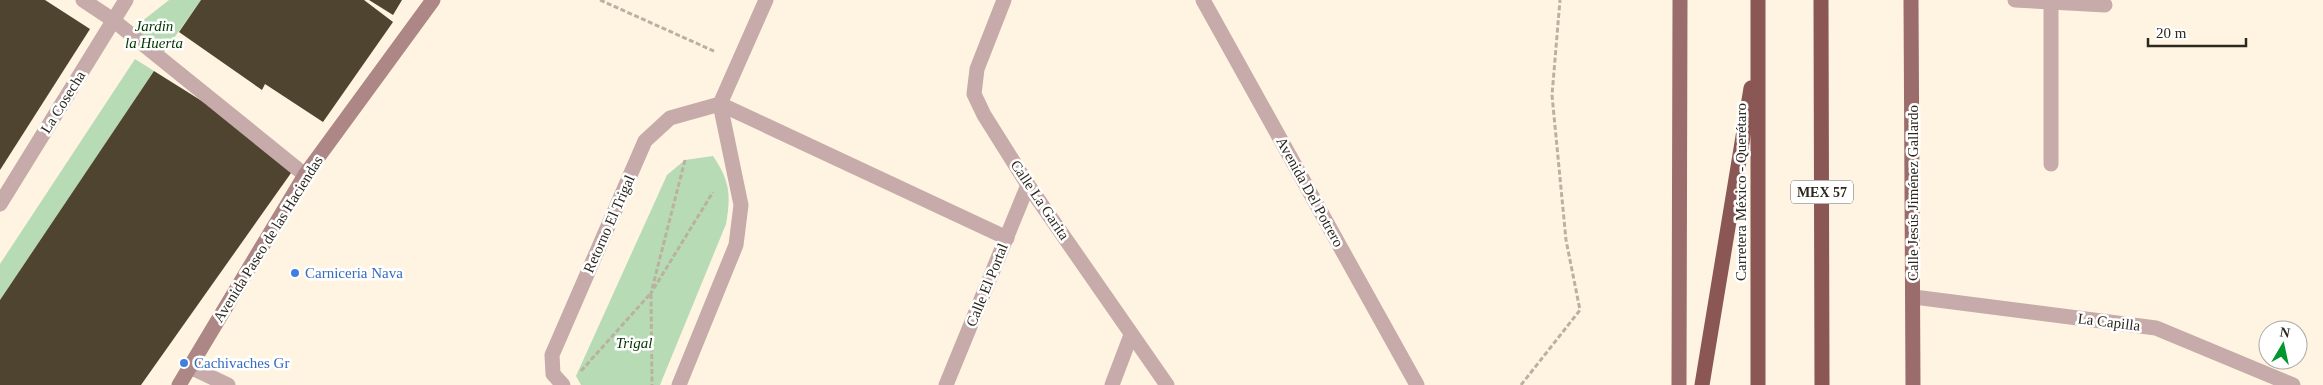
<svg xmlns="http://www.w3.org/2000/svg" width="2323" height="385" viewBox="0 0 2323 385" font-family="Georgia,serif">
<style>
.green{fill:#b7dbb4}
.building{fill:#4f4430}
.lines{fill:none;stroke-linecap:round;stroke-linejoin:round}
.path{stroke:#bab1a1;stroke-width:3;stroke-dasharray:5 2.5;stroke-linecap:butt}
.lane{stroke:#c6abaa;stroke-width:15}
.street{stroke:#c6abaa;stroke-width:15}
.secondary{stroke:#ad8786;stroke-width:15}
.primary{stroke:#9a6d6c;stroke-width:15}
.highway{stroke:#8a5755;stroke-width:15}
.shop-dot{fill:#3f7fe0;stroke:#fff;stroke-width:2}
.labels{text-anchor:middle;dominant-baseline:central;stroke-width:5;stroke-linejoin:round;paint-order:stroke}
.shield{fill:#fff;stroke:#6c6862;stroke-width:1}
.shield-label{font-size:14px;font-weight:bold;fill:#2d281f}
.park-label{font-size:15px;font-style:italic;fill:#003600;stroke:#fff}
.street-label{font-size:15px;fill:#2d281f;stroke:#fff}
.shop-label{font-size:15px;fill:#366cbe;stroke:#fff;text-anchor:start}
</style>
<rect width="100%" height="100%" fill="#fff4e1"/>
<g class="green">
<polygon points="169,0 201,0 159,59 132,29"/>
<polygon points="135,59 154,71 0,300 0,264"/>
<path d="M713,156C730,181 731,195 726,224L660,385H581L576,376L667,175L685,160Z"/>
</g>
<g class="building">
<polygon points="0,0 45,0 90,29 0,170"/>
<polygon points="201,0 364,0 393,22 323,122 265,84 262,90 179,32"/>
<polygon points="369,0 402,0 393,15"/>
<polygon points="154,71 229,118 296,166 141,385 0,385 0,300"/>
</g>
<g class="lines">
<g class="path">
<polyline points="600,0 716,52"/>
<polyline points="685,160 651,293 713,192"/>
<polyline points="651,294 652,385"/>
<polyline points="581,371 651,293"/>
<polyline points="1521,385 1580,310 1566,240 1552,95 1560,0"/>
</g>
<g class="lane">
<polyline points="2015,0 2105,5"/>
<polyline points="2051,164 2051,2"/>
</g>
<g class="street">
<polyline points="83,0 113,20 305,175"/>
<polyline points="766,0 720,104 1007,238"/>
<polyline points="1004,0 977,69 974,94 984,115 1028,185 1167,385"/>
<polyline points="1203,0 1417,385"/>
<polyline points="0,204 126,0"/>
<polyline points="1914,297 2156,328 2293,385"/>
<polyline points="190,367 228,385"/>
<polyline points="563,385 553,374 552,355 645,141 670,118 720,104 741,205 736,245 679,385"/>
<polyline points="946,385 1028,185"/>
<polyline points="1112,385 1131,335"/>
</g>
<polyline class="secondary" points="179,385 305,175 433,0"/>
<g class="primary">
<polyline points="1911,0 1913,385"/>
<polyline points="1679,385 1680,0"/>
</g>
<g class="highway">
<polyline points="1821,0 1822,385"/>
<polyline points="1702,385 1751,88"/>
<polyline points="1758,385 1758,0"/>
</g>
</g>
<g class="shop-dot">
<circle cx="295" cy="273" r="5"/>
<circle cx="184" cy="363" r="5"/>
</g>
<g class="labels">
<rect class="shield" x="1791" y="180.5" width="62" height="23" rx="4"/>
<g class="shield-label">
<text x="1822" y="192">MEX 57</text>
</g>
<g class="park-label">
<text x="154" y="26">Jardin<tspan x="154" dy="17">la Huerta</tspan></text>
<text x="634" y="343">Trigal</text>
</g>
<g class="street-label">
<text transform="translate(63 102) rotate(-58)">La Cosecha</text>
<text transform="translate(1310 192) rotate(61)">Avenida Del Potrero</text>
<text transform="translate(1741 192) rotate(-90)">Carretera México - Querétaro</text>
<text transform="translate(1913 193) rotate(-90)">Calle Jesús Jiménez Gallardo</text>
<text transform="translate(1040 200) rotate(56)">Calle La Garita</text>
<text transform="translate(609 224) rotate(-66)">Retorno El Trigal</text>
<text transform="translate(268 239) rotate(-58)">Avenida Paseo de las Haciendas</text>
<text transform="translate(987 285) rotate(-68)">Calle El Portal</text>
<text transform="translate(2109 322) rotate(7)">La Capilla</text>
</g>
<g class="shop-label">
<text x="305" y="273">Carniceria Nava</text>
<text x="194" y="363">Cachivaches Gr</text>
</g>
</g>
<g transform="translate(2283 345) rotate(9)"><circle r="24" fill="#ffffff" stroke="#aba9a5"/>
<path d="M0-4L9 19L0 12L-9 19Z" fill="#00972f"/>
<text y="-8" font-size="14" font-weight="bold" text-anchor="middle" fill="#2d281f">N</text>
</g>
<path d="M2148 38v8h98v-8" fill="none" stroke="#2d281f" stroke-width="2.5"/>
<text x="2156" y="38" font-size="15" fill="#2d281f" stroke="#ffffff" stroke-width="4" paint-order="stroke">20 m</text>
</svg>
